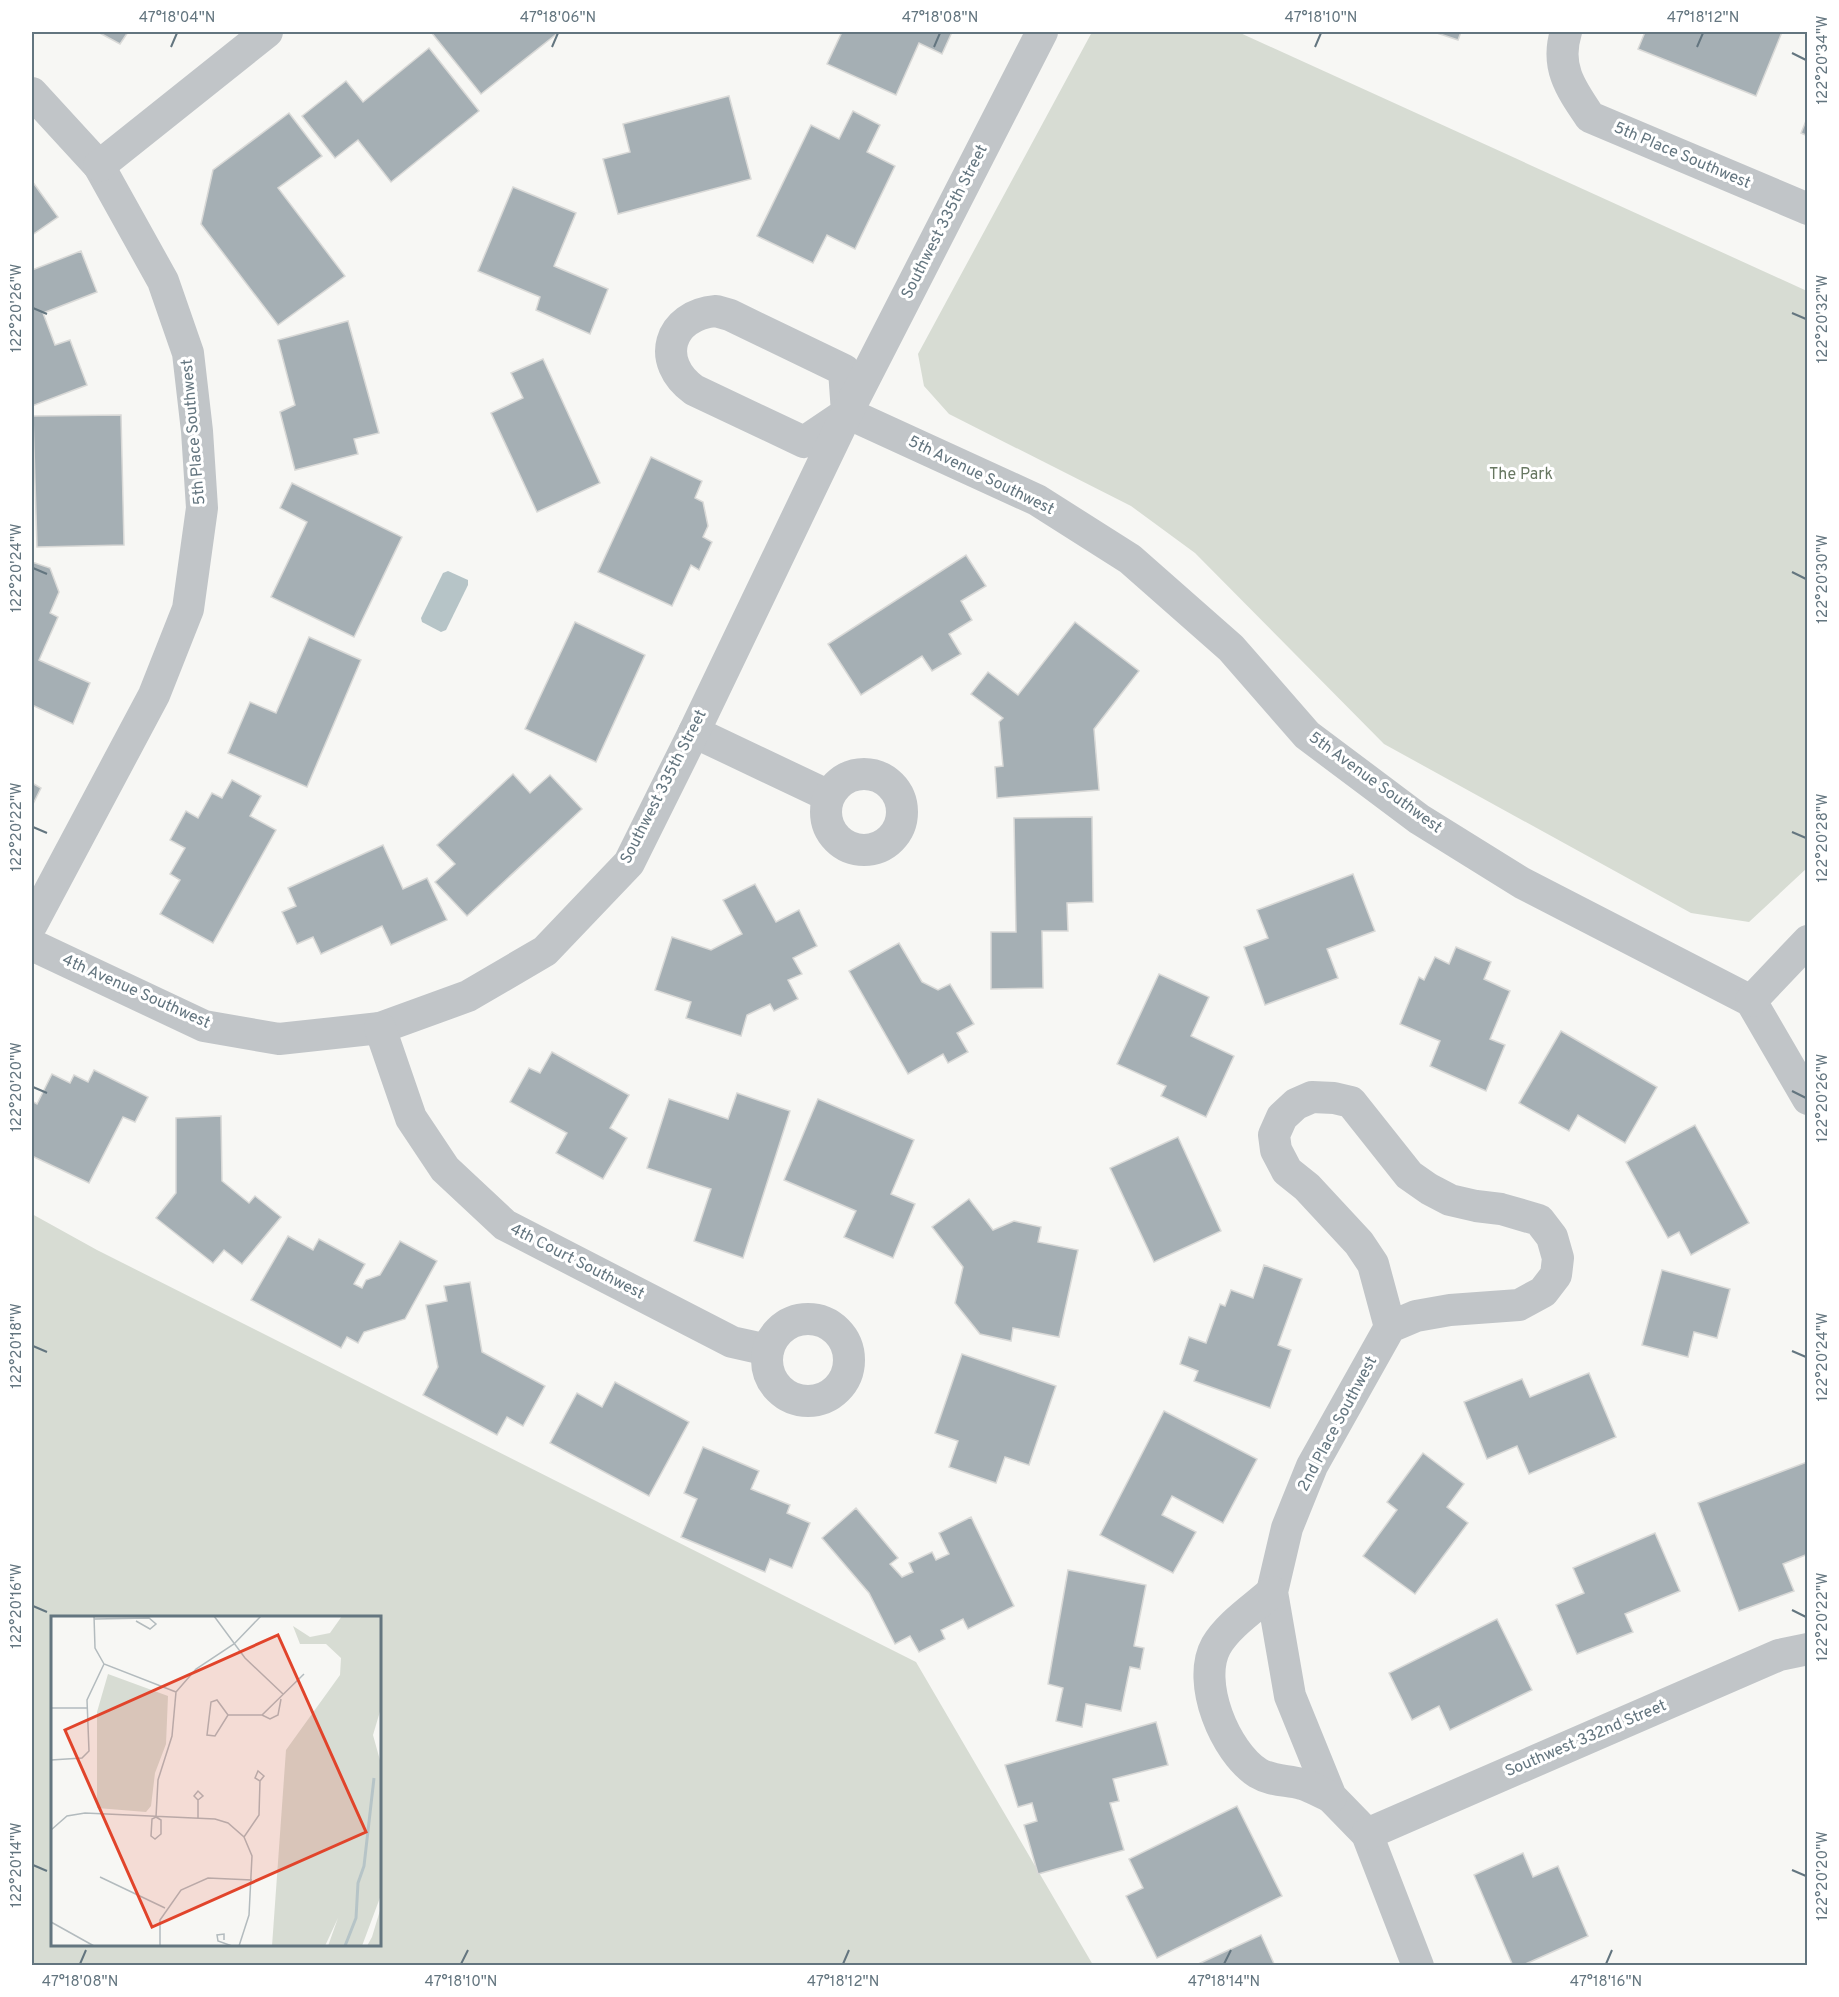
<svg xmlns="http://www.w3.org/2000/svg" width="1839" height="1997" viewBox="0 0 1839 1997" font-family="Overpass,sans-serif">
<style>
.green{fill:#d7dcd3;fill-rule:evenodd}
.water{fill:#b6c4c7}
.building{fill:#a5afb4;stroke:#d9d9d7;stroke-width:1.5}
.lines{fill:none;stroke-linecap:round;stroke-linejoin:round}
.minor{stroke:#c1c5c8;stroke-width:32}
.ticks{fill:none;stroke:#63757f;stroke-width:2}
.labels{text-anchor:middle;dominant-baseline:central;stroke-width:6;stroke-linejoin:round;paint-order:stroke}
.street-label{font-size:16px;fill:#63757f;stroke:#fff}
.park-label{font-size:16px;fill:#677761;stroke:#fff}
.inset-river{fill:none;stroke:#b6c4c7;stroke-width:3}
.inset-road{fill:none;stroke:#b3bbbe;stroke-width:1.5}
.view{fill:#e1442b;fill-opacity:0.15;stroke:#e1442b;stroke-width:3}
.inset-edge{fill:none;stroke:#63757f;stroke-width:3}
.neatline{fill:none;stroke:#63757f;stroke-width:2}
.ticks-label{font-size:15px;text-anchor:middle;fill:#63757f}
</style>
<rect width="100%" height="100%" fill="#f7f7f4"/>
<g class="green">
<polygon points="1092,32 1238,32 1807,291 1807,868 1749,922 1691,913 1384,744 1195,553 1131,506 949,414 924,386 918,354"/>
<path d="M32,1214L97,1250L916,1662L1093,1965H32ZM52,1618H380V1944H52Z"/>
</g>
<polygon class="water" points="448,571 468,580 468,585 446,630 441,632 422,622 421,618 443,573"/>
<g class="building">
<polygon points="98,32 128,32 120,44"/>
<polygon points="431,32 559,32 481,94"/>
<polygon points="842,32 952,32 942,54 919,43 896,95 827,64"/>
<polygon points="1434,32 1461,32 1458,40"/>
<polygon points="1645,32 1782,32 1756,96 1638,49"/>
<polygon points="429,48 479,111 391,182 358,140 335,158 302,116 346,81 363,102"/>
<polygon points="729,96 751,179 618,214 603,159 630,152 623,124"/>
<polygon points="853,111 880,125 867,152 895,166 855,249 827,235 813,263 757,236 811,125 839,139"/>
<polygon points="289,113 322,156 278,188 345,276 278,325 201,224 213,170"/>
<polygon points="1808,116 1808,136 1801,133"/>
<polygon points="32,181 58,217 32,235"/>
<polygon points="513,187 576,213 554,266 608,289 590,334 536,310 540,297 478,271"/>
<polygon points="81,251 97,292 43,313 55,345 70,340 87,385 32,406 32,270"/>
<polygon points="348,321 379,433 354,439 358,454 295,470 280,412 295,405 278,340"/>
<polygon points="543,359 600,483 537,512 491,413 523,398 511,373"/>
<polygon points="121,415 124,545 37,547 33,416"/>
<polygon points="651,457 702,481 695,498 703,502 708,526 703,537 712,542 699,570 691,565 672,606 598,572"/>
<polygon points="292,483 402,537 354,637 271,597 307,522 280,508"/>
<polygon points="966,555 986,586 961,601 972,620 949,634 961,654 932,671 922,656 861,695 828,644"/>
<polygon points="32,562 50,568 59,592 50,613 58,617 39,660 90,683 73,724 32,705"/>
<polygon points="575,622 645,655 596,762 525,729"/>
<polygon points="1075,622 1139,671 1094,729 1099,790 997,798 995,767 1003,766 999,722 1003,718 971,694 988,672 1018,695"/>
<polygon points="309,637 361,660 307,787 228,753 250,702 276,713"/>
<polygon points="513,774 530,793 550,775 582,809 467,916 435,882 455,864 437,845"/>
<polygon points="232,780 261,796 250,816 276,830 213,943 160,914 180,880 170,874 185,848 170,840 186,811 198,818 212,793 222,798"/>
<polygon points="32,783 41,788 32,806"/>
<polygon points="1092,817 1093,902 1067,903 1068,931 1042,931 1043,988 991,989 991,932 1016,932 1014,818"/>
<polygon points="383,845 403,889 427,878 447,920 391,945 382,926 321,954 313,937 297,944 282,912 296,906 288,888"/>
<polygon points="1353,874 1375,931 1327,949 1338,978 1265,1005 1244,947 1268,938 1257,910"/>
<polygon points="755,884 776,922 799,910 817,946 793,958 802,974 788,980 798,999 774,1011 770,1004 747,1015 741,1036 686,1018 691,1002 655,990 672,937 711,950 742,934 723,900"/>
<polygon points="899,943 922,982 938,990 950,984 974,1024 957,1033 968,1052 948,1063 943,1054 908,1074 849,971"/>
<polygon points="1456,947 1491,962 1484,979 1510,991 1490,1039 1505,1045 1486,1091 1430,1066 1440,1041 1400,1024 1419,977 1424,980 1435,957 1449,964"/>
<polygon points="1159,974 1209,997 1191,1036 1234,1056 1206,1117 1161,1096 1166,1086 1117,1064"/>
<polygon points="1561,1031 1657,1087 1625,1143 1578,1115 1569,1131 1519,1103"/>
<polygon points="552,1052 629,1095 610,1128 627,1138 603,1179 556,1153 567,1133 510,1102 529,1068 540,1073"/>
<polygon points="94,1070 148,1097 135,1122 123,1117 89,1183 32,1156 32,1101 37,1104 52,1074 70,1083 74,1075 88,1082"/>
<polygon points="737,1093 790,1111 743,1258 694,1241 711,1189 647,1168 669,1099 728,1119"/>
<polygon points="818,1099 914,1140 891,1194 915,1204 893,1258 844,1237 856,1211 784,1180"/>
<polygon points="221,1116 222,1181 249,1203 255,1196 281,1217 242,1264 224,1250 213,1263 156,1218 176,1193 176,1118"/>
<polygon points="1695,1125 1749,1223 1691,1255 1679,1232 1668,1238 1626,1162"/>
<polygon points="1178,1137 1221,1231 1154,1262 1110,1168"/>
<polygon points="969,1199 993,1230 1014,1221 1041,1227 1038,1242 1078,1250 1059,1337 1013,1328 1011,1341 980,1334 955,1303 963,1267 932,1227"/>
<polygon points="288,1236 313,1250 319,1239 365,1264 354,1284 362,1288 366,1280 380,1275 400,1241 437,1261 405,1319 364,1332 358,1343 347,1337 341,1348 251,1300"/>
<polygon points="1264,1265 1302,1279 1278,1345 1291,1350 1270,1408 1194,1381 1198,1371 1180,1364 1189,1337 1206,1343 1220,1304 1225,1306 1231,1290 1253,1298"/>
<polygon points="1662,1270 1730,1289 1717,1338 1694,1332 1688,1357 1642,1345"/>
<polygon points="470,1282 482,1352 545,1386 523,1426 507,1417 497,1435 423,1395 438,1367 426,1305 447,1301 444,1286"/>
<polygon points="962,1354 1056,1386 1029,1465 1005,1457 996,1483 949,1467 958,1441 935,1433"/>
<polygon points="1589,1373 1616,1437 1529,1474 1517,1446 1487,1459 1464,1402 1522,1379 1530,1397"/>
<polygon points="615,1382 689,1422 649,1496 550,1443 577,1393 602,1407"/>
<polygon points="1164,1411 1257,1459 1223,1523 1172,1496 1162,1515 1196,1532 1173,1573 1100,1535"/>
<polygon points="703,1447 759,1471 751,1489 790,1505 787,1513 810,1523 792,1568 770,1559 765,1572 681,1537 697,1499 684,1493"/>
<polygon points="1423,1453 1464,1484 1447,1507 1468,1523 1415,1594 1363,1556 1397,1510 1387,1502"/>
<polygon points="1807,1462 1808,1554 1783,1564 1794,1591 1739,1611 1698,1503"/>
<polygon points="856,1508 898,1558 890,1564 902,1577 913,1572 909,1563 932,1552 936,1560 949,1554 939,1533 971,1517 1014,1606 968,1629 963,1619 941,1630 945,1639 919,1652 910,1636 895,1644 869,1593 822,1538"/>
<polygon points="1655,1533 1680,1591 1625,1614 1633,1632 1577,1654 1556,1605 1584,1593 1573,1568"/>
<polygon points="1068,1570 1146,1585 1134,1646 1144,1648 1140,1669 1130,1667 1121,1711 1086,1704 1082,1727 1056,1721 1063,1688 1048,1684"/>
<polygon points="1497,1619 1532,1690 1450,1730 1439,1706 1412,1720 1389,1673"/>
<polygon points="1156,1722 1168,1765 1113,1779 1119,1801 1110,1803 1124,1850 1038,1874 1024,1825 1037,1821 1032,1803 1018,1807 1005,1765"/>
<polygon points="1237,1806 1282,1896 1157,1958 1126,1896 1143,1888 1129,1859"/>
<polygon points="1523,1853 1533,1877 1558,1866 1588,1936 1521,1966 1513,1966 1474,1875"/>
<polygon points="1261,1935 1275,1966 1194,1966"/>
</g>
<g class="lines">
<g class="minor">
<path d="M1566,32C1555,67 1571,89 1590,117L1808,209"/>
<polyline points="32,93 99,166 163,281 188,353 197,431 202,508 188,609 154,695 32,924"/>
<polyline points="99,166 267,32"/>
<path d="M716,311L730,315L844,370L847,413L804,442L694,390C655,362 668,315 716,311Z"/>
<polyline points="847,413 1037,500 1130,559 1231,648 1307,735 1419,819 1522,883 1751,1001"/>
<polyline points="694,732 829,796"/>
<circle cx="864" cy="812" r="38"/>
<polyline points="32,945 204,1026 279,1039 380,1028 468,996 545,951 629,863 694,732 847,413 1042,32"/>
<polyline points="1751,1001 1808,1099"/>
<polyline points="1751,1001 1808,941"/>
<polyline points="380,1028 411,1118 445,1169 505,1225 732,1342 768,1350"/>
<circle cx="808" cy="1360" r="41"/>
<polyline points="1390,1327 1373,1264 1359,1243 1307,1187 1287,1171 1276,1150 1274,1135 1282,1117 1296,1104 1312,1097 1334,1098 1351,1102 1409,1175 1429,1189 1450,1200 1476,1206 1501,1209 1539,1220 1552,1237 1558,1258 1556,1275 1543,1292 1519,1305 1450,1310 1416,1316 1390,1327 1312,1466 1287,1528 1272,1592 1290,1696 1331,1797 1367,1834 1418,1966"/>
<path d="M1272,1592C1254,1608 1228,1625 1216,1646C1196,1682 1225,1752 1258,1773C1271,1781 1287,1780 1302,1784C1312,1787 1322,1793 1331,1797"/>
<polyline points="1367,1834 1779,1655 1808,1649"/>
</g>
</g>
<path class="ticks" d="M171,47L177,33M552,47L558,33M934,47L940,33M1315,47L1321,33M1697,47L1703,33M1792,53L1806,60M33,308L47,314M1792,313L1806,319M33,568L47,574M1792,572L1806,579M33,827L47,833M1792,832L1806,838M33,1087L47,1093M1792,1091L1806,1098M33,1346L47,1352M1792,1351L1806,1357M33,1606L47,1612M1792,1610L1806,1617M33,1865L47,1871M1792,1870L1806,1876M80,1964L86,1950M461,1964L468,1950M843,1964L849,1950M1224,1964L1231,1950M1606,1964L1612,1950"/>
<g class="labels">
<g class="street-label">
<text transform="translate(1682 156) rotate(23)">5th Place Southwest</text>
<text transform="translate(945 222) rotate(-63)">Southwest 335th Street</text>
<text transform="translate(194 432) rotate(-95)">5th Place Southwest</text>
<text transform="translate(981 476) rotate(26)">5th Avenue Southwest</text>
<text transform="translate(1375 783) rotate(36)">5th Avenue Southwest</text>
<text transform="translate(664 787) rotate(-63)">Southwest 335th Street</text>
<text transform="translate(136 992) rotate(24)">4th Avenue Southwest</text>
<text transform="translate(577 1262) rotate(27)">4th Court Southwest</text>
<text transform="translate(1338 1424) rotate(-62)">2nd Place Southwest</text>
<text transform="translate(1586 1739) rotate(-23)">Southwest 332nd Street</text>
</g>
<g class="park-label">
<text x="1521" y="475">The Park</text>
</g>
</g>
<g transform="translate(51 1616)">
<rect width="330" height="330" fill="#f7f7f4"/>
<path d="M291,0H330V92L322,119L330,148V279L311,330H277L287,302L274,330H221L235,134L289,59L290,42L275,28H249L242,10L259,21L279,17ZM57,58L117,80L115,128L104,157L100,190L95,196L46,192V96ZM330,291V330H316L321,321Z" fill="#d7dcd3"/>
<path class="inset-river" d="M294,330L305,302L307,267L313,250L323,162"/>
<path class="inset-road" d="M43,0L44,32L53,48L125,76M163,0L194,42L232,78M43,3L98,2L105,8L99,13L85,5M125,76L145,53L183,28L210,0M0,92H36M177,99L166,84L160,86L156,119L164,120L177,99H211L253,58M211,99L219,103L227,99L230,83M330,101V136M0,144L31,142L38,135L36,84L53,48M105,201L107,164L121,120L125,76M105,201L110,204V218L104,223L100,220L101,203ZM147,202V184L143,180L147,175L152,180L147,184M0,214L16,200L34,197L164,203L177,207L193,221L201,240L198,299L188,330M193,221L208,199L209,165L213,160L207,155L204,162L209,165M49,261L114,292M0,306L43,330M173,324V318L166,319L167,325L181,330M109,330V304L130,274L157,262L201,264"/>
<path class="view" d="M227,19L315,216L101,311L14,114Z"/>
<rect width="330" height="330" class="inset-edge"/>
</g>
<rect width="1839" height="1997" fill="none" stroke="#ffffff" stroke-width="66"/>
<rect x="33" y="33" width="1773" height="1931" class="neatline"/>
<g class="ticks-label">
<text x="177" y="22">47°18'04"N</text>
<text x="558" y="22">47°18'06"N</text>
<text x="940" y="22">47°18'08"N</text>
<text x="1321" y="22">47°18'10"N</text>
<text x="1703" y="22">47°18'12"N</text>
<text transform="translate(1822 60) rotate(-90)" y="5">122°20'34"W</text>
<text transform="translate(16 308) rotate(-90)" y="5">122°20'26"W</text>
<text transform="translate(1822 319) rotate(-90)" y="5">122°20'32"W</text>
<text transform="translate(16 568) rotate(-90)" y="5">122°20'24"W</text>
<text transform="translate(1822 579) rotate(-90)" y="5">122°20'30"W</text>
<text transform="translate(16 827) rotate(-90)" y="5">122°20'22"W</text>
<text transform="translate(1822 838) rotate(-90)" y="5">122°20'28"W</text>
<text transform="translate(16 1087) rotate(-90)" y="5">122°20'20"W</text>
<text transform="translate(1822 1098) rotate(-90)" y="5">122°20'26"W</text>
<text transform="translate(16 1346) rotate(-90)" y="5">122°20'18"W</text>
<text transform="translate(1822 1357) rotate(-90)" y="5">122°20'24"W</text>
<text transform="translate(16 1606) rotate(-90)" y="5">122°20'16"W</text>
<text transform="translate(1822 1617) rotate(-90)" y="5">122°20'22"W</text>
<text transform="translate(16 1865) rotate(-90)" y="5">122°20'14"W</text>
<text transform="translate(1822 1876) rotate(-90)" y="5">122°20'20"W</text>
<text x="80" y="1986">47°18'08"N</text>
<text x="461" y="1986">47°18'10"N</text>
<text x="843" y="1986">47°18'12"N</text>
<text x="1224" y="1986">47°18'14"N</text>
<text x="1606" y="1986">47°18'16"N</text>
</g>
</svg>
